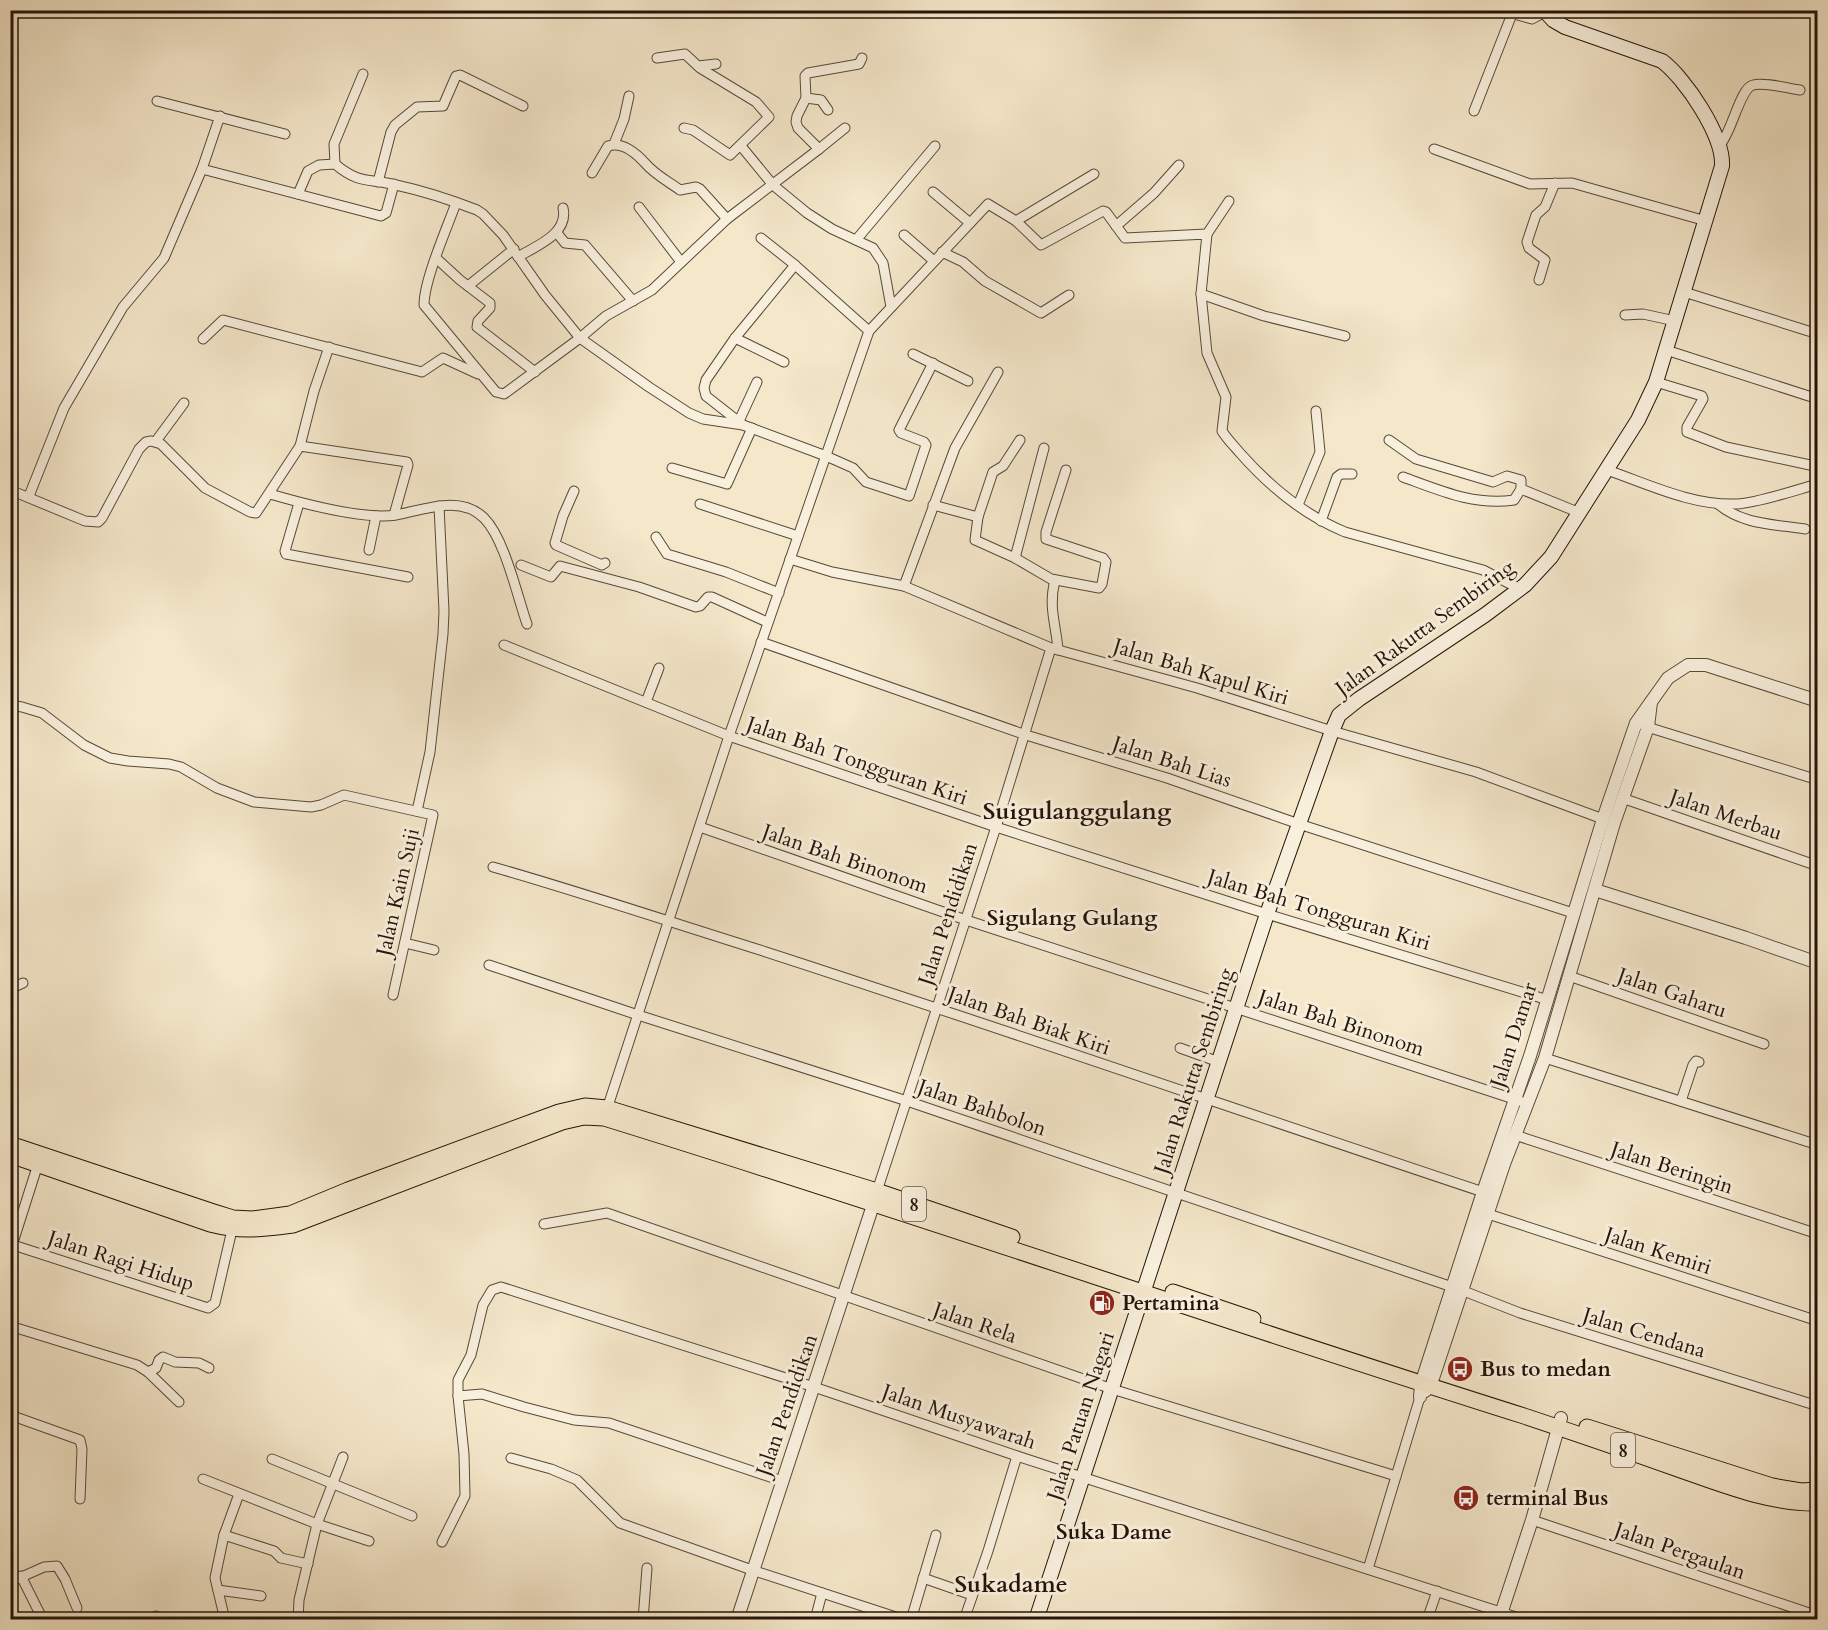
<svg xmlns="http://www.w3.org/2000/svg" width="1828" height="1630" viewBox="0 0 1828 1630" font-family="Cardo,serif">
<style>
.lines{fill:none;stroke-linecap:round;stroke-linejoin:round}
.minor-casing{stroke:#584938;stroke-width:11}
.tertiary-casing{stroke:#584938;stroke-width:14}
.secondary-casing{stroke:#241408;stroke-width:16}
.trunk-casing{stroke:#241408;stroke-width:17}
.minor{stroke:#f8efdd;stroke-width:9}
.tertiary{stroke:#f8efdd;stroke-width:12}
.secondary{stroke:#f8efdd;stroke-width:14}
.trunk{stroke:#f4e7ca;stroke-width:15}
.labels{text-anchor:middle;dominant-baseline:central;stroke-width:6;stroke-linejoin:round;paint-order:stroke}
.shield{fill:#f8efdd;stroke:#645648;stroke-width:1.5}
.shield-label{font-size:20px;font-weight:bold;fill:#241408}
.street-label{font-size:21px;fill:#241408;stroke:#f8efdd}
.poi-label{font-size:21px;font-weight:bold;fill:#241408;stroke:#f8efdd;text-anchor:start}
.neighbourhood-label{font-size:22px;font-weight:bold;fill:#241408;stroke:#f8efdd}
.quarter-label{font-size:24px;font-weight:bold;fill:#241408;stroke:#f8efdd}
</style>
<rect width="100%" height="100%" fill="#f4e7ca"/>
<filter id="stains"><feTurbulence type="fractalNoise" baseFrequency=".00333" numOctaves="4"/><feColorMatrix values="0 0 0 0 .2 0 0 0 0 .09 0 0 0 0 .02 0 0 0 .5 -.17"/></filter>
<radialGradient id="worn" r=".72"><stop offset=".6" stop-color="#630" stop-opacity="0"/><stop offset="1" stop-color="#630" stop-opacity=".3"/></radialGradient>
<g class="lines">
<g class="minor-casing">
<g id="minor">
<polyline points="1500,10 1532,19 1545,12"/>
<polyline points="657,58 685,54 700,68 756,102 769,117 730,155 693,130 684,128"/>
<polyline points="698,66 716,64"/>
<polyline points="806,98 821,100 828,110"/>
<polyline points="157,101 285,134"/>
<polyline points="1474,111 1512,14"/>
<polyline points="614,144 624,119 629,96"/>
<path d="M1720,145C1732,132 1740,88 1753,85C1764,82 1787,88 1800,90"/>
<polyline points="741,146 773,185 807,213 832,229 873,248 883,263 891,307"/>
<polyline points="819,149 798,128 796,122 797,116 806,98 805,76 808,73 859,64 862,58"/>
<polyline points="1434,149 1530,184 1572,183 1706,221"/>
<polyline points="335,164 334,144 363,74"/>
<polyline points="202,169 381,216 386,213 394,184"/>
<path d="M592,173L608,146C623,141 636,153 645,163C654,174 669,182 680,190L696,187L700,189L727,219"/>
<polyline points="378,182 391,132 395,125 417,107 443,106 456,76 460,75 523,106"/>
<polyline points="933,192 970,223"/>
<path d="M298,194L308,171L319,165L335,164C360,185 369,178 396,185C424,191 451,200 477,210L483,214L503,235L545,295L580,338L649,387L689,413L703,419L743,425L826,456L853,468L866,482L909,496L926,445L924,442L901,433L899,430L933,363"/>
<path d="M456,203C447,228 424,280 424,305L496,392L504,394L580,338L606,316L652,290L727,219L819,149L845,128"/>
<polyline points="639,207 681,262"/>
<polyline points="1016,221 1094,174"/>
<polyline points="1116,226 1154,193 1179,165"/>
<polyline points="557,233 565,243 585,245 633,301"/>
<polyline points="1207,234 1229,201"/>
<polyline points="904,235 934,261"/>
<polyline points="761,238 795,265 869,331"/>
<polyline points="856,240 935,146"/>
<polyline points="942,252 963,262 985,281 1041,313 1069,295"/>
<path d="M518,257C536,246 569,234 563,208"/>
<polyline points="436,258 460,280 490,303 490,308 478,321 477,327 535,372"/>
<polyline points="1539,280 1545,260 1529,248 1527,242 1536,215 1545,207 1555,183"/>
<polyline points="468,286 514,249"/>
<polyline points="1684,292 1818,334"/>
<polyline points="1201,294 1264,316 1345,336"/>
<polyline points="1625,315 1643,314 1675,321"/>
<polyline points="735,338 784,362"/>
<polyline points="203,339 223,320 422,372 443,358 478,374"/>
<polyline points="1666,350 1818,399"/>
<polyline points="913,354 968,381"/>
<polyline points="1656,382 1702,396 1703,399 1687,427 1687,432 1726,447 1810,465"/>
<polyline points="739,421 757,382"/>
<polyline points="743,425 706,396 704,388 706,380 735,338 795,265"/>
<polyline points="1389,440 1416,459 1493,482 1507,476 1521,480 1521,489 1580,513"/>
<polyline points="156,441 184,403"/>
<polyline points="300,446 314,391 329,347"/>
<polyline points="672,468 727,484 752,428"/>
<path d="M1607,470C1648,484 1692,506 1737,504C1757,503 1793,491 1814,485L1818,482"/>
<path d="M1403,477C1439,490 1474,506 1514,500L1521,489"/>
<polyline points="10,490 85,521 98,522 102,518 139,449 146,442 151,441 161,444 205,488 250,512 256,513 300,446 407,462 408,465 394,515"/>
<polyline points="574,491 563,516 555,543 556,545 602,565 605,563"/>
<path d="M270,494C301,503 364,520 396,515C424,510 460,494 484,518C505,539 517,596 527,624"/>
<polyline points="29,496 64,408 123,307 164,258 202,169 220,116"/>
<polyline points="299,503 285,551 286,554 408,577"/>
<polyline points="700,504 798,536"/>
<path d="M1718,504C1743,525 1774,524 1805,529"/>
<polyline points="933,505 978,517 975,540 1015,558 1051,579 1099,588 1102,584 1106,562 1103,558 1046,539 1046,532 1066,470"/>
<polyline points="1298,505 1320,452 1316,411"/>
<polyline points="978,517 993,472 1003,466 1020,440"/>
<polyline points="1321,521 1337,477 1341,474 1352,474"/>
<polyline points="656,537 667,554 726,572 779,593"/>
<polyline points="369,550 376,516"/>
<polyline points="1015,558 1044,448"/>
<polyline points="790,559 832,572 904,586 1051,648 1197,688 1332,731 1476,772 1603,819"/>
<polyline points="521,565 551,577 560,566 639,587 696,607 700,606 708,597 712,597 767,622"/>
<path d="M1055,580C1048,607 1056,624 1058,650"/>
<polyline points="904,586 955,448 998,372"/>
<polyline points="761,642 1026,735 1167,778 1299,824 1573,913"/>
<polyline points="504,645 729,736 996,827 1267,914 1548,1000"/>
<polyline points="646,702 659,668"/>
<polyline points="10,705 22,707 42,713 84,745 110,758 128,761 169,764 181,767 217,788 254,802 311,807 321,805 344,795 433,815 393,995"/>
<polyline points="1644,726 1818,780"/>
<polyline points="1622,798 1818,866"/>
<polyline points="417,811 430,752 443,634 444,611 439,506"/>
<polyline points="700,827 966,920 1520,1101"/>
<path d="M493,867C584,893 673,923 763,951C1004,1029 1243,1112 1483,1192"/>
<polyline points="405,943 434,950"/>
<polyline points="489,965 638,1015 907,1101 1461,1290 1520,1313 1818,1406"/>
<polyline points="1569,976 1764,1044"/>
<polyline points="10,989 23,983"/>
<polyline points="1180,1048 1219,1062"/>
<polyline points="1545,1058 1818,1145"/>
<polyline points="1681,1101 1693,1065 1696,1061 1699,1062"/>
<path d="M606,1112L729,736L869,331L988,204L1016,221L1041,245L1103,211L1106,212L1125,238L1207,234L1201,294L1207,353L1226,397L1222,431C1227,439 1234,446 1240,453C1270,487 1304,515 1345,532L1483,570L1520,589"/>
<polyline points="1515,1135 1818,1234"/>
<polyline points="877,1191 996,827 1051,648"/>
<polyline points="1488,1214 1818,1321"/>
<polyline points="544,1224 607,1213 1112,1389 1396,1476"/>
<polyline points="10,1244 208,1308 215,1303 232,1230"/>
<polyline points="10,1252 38,1164"/>
<polyline points="10,1326 137,1365 148,1372 179,1402"/>
<polyline points="148,1372 156,1368 159,1360 163,1357 175,1362 199,1363 209,1368"/>
<polyline points="458,1396 482,1394 524,1407 574,1420 609,1423 782,1481"/>
<polyline points="10,1415 80,1440 82,1449 80,1499"/>
<polyline points="511,1458 551,1469 577,1480 620,1523 752,1570 905,1620"/>
<polyline points="272,1459 412,1516"/>
<polyline points="203,1479 317,1524 369,1541"/>
<polyline points="1532,1520 1818,1616"/>
<polyline points="224,1535 274,1551 281,1558 308,1564"/>
<polyline points="442,1542 465,1496 464,1454 458,1396 458,1380 471,1355 483,1305 492,1290 501,1287 814,1387 1017,1456 1525,1620"/>
<polyline points="1368,1569 1420,1397"/>
<polyline points="21,1576 43,1620"/>
<polyline points="923,1578 972,1595"/>
<polyline points="10,1582 44,1567 57,1566 65,1579 77,1608"/>
<polyline points="218,1590 261,1596"/>
<polyline points="148,1620 156,1616"/>
<polyline points="225,1620 215,1578 224,1535 239,1494"/>
<polyline points="298,1620 299,1600 317,1524 343,1457"/>
<polyline points="643,1620 647,1568"/>
<polyline points="815,1620 822,1593"/>
<polyline points="911,1620 936,1535"/>
<polyline points="964,1620 988,1551 1017,1456"/>
<polyline points="1427,1620 1437,1591"/>
</g>
</g>
<g class="tertiary-casing">
<g id="tertiary">
<polyline points="1595,890 1746,938 1818,963"/>
<polyline points="1425,1391 1430,1387 1504,1164 1545,1058 1614,823 1648,727 1651,702"/>
<polyline points="1420,1397 1421,1384 1483,1192 1530,1056 1603,819 1636,723 1668,678 1688,665 1706,665 1818,701"/>
<polyline points="737,1620 876,1196"/>
<polyline points="1499,1620 1532,1520 1561,1418"/>
</g>
</g>
<g class="secondary-casing">
<path id="secondary" d="M1036,1620L1267,914L1332,731L1339,715L1359,699L1485,615L1525,585L1551,557L1638,420L1656,382L1722,166C1724,136 1685,78 1662,61L1565,27L1553,20L1544,10"/>
</g>
<g class="trunk-casing">
<g id="trunk">
<polyline points="10,1144 214,1212 233,1218 252,1219 290,1214 348,1190 559,1112 585,1106 607,1108 877,1191 1012,1237"/>
<path d="M10,1155L210,1224C241,1232 262,1229 293,1225L562,1122L584,1117L604,1118C912,1213 1216,1319 1524,1416C1575,1433 1625,1450 1675,1468C1721,1484 1769,1504 1818,1503"/>
<polyline points="1173,1292 1253,1319"/>
<polyline points="1587,1427 1772,1486 1801,1491 1818,1490"/>
</g>
</g>
<use href="#minor" class="minor"/>
<use href="#tertiary" class="tertiary"/>
<use href="#secondary" class="secondary"/>
<use href="#trunk" class="trunk"/>
</g>
<defs>
<g id="fuel-disc" transform="scale(1.35)"><circle r="9.5" fill="#8f2418" stroke="#f8efdd"/><path d="M-5.5-6h7V0h2V4h1.3V-2.5L3-4.5l.8-.8L6-3V5H2.5V1h-1V6h-7ZM-4.2-4.7v3.2H.2V-4.7Z" fill="#fff"/></g>
<g id="bus-disc" transform="scale(1.35)"><circle r="9.5" fill="#8f2418" stroke="#f8efdd"/><path d="M-5-6H5V4H4V6H2V4H-2V6H-4V4H-5ZM-3.5-4V0h7V-4ZM-3.5 1.2v1.5H-2V1.2ZM2 1.2v1.5H3.5V1.2Z" fill="#fff"/></g>
</defs>
<g fill-rule="evenodd">
<use href="#fuel-disc" x="1102" y="1303"/>
<use href="#bus-disc" x="1460" y="1369"/>
<use href="#bus-disc" x="1466" y="1498"/>
</g>
<g class="labels">
<g class="shield">
<rect x="902" y="1187" width="24" height="34" rx="4.5"/>
<rect x="1611" y="1433" width="24" height="34" rx="4.5"/>
</g>
<g class="shield-label">
<text x="914" y="1204">8</text>
<text x="1623" y="1450">8</text>
</g>
<g class="street-label">
<text transform="translate(1425 628) rotate(-36)">Jalan Rakutta Sembiring</text>
<text transform="translate(1201 672) rotate(17)">Jalan Bah Kapul Kiri</text>
<text transform="translate(857 761) rotate(19)">Jalan Bah Tongguran Kiri</text>
<text transform="translate(1172 762) rotate(18)">Jalan Bah Lias</text>
<text transform="translate(1726 815) rotate(19)">Jalan Merbau</text>
<text transform="translate(845 859) rotate(19)">Jalan Bah Binonom</text>
<text transform="translate(398 892) rotate(-77)">Jalan Kain Suji</text>
<text transform="translate(1319 910) rotate(17)">Jalan Bah Tongguran Kiri</text>
<text transform="translate(948 914) rotate(-72)">Jalan Pendidikan</text>
<text transform="translate(1672 993) rotate(19)">Jalan Gaharu</text>
<text transform="translate(1029 1021) rotate(19)">Jalan Bah Biak Kiri</text>
<text transform="translate(1341 1023) rotate(18)">Jalan Bah Binonom</text>
<text transform="translate(1514 1035) rotate(-72)">Jalan Damar</text>
<text transform="translate(1194 1071) rotate(-72)">Jalan Rakutta Sembiring</text>
<text transform="translate(982 1108) rotate(19)">Jalan Bahbolon</text>
<text transform="translate(1672 1168) rotate(18)">Jalan Beringin</text>
<text transform="translate(1658 1251) rotate(18)">Jalan Kemiri</text>
<text transform="translate(121 1261) rotate(18)">Jalan Ragi Hidup</text>
<text transform="translate(975 1323) rotate(19)">Jalan Rela</text>
<text transform="translate(1644 1333) rotate(17)">Jalan Cendana</text>
<text transform="translate(787 1405) rotate(-71)">Jalan Pendidikan</text>
<text transform="translate(1081 1416) rotate(-72)">Jalan Patuan Nagari</text>
<text transform="translate(959 1417) rotate(19)">Jalan Musyawarah</text>
<text transform="translate(1680 1551) rotate(19)">Jalan Pergaulan</text>
</g>
<g class="poi-label">
<text x="1122" y="1303">Pertamina</text>
<text x="1480" y="1369">Bus to medan</text>
<text x="1486" y="1498">terminal Bus</text>
</g>
<g class="neighbourhood-label">
<text x="1072" y="918">Sigulang Gulang</text>
<text x="1114" y="1532">Suka Dame</text>
</g>
<g class="quarter-label">
<text x="1077" y="811">Suigulanggulang</text>
<text x="1011" y="1584">Sukadame</text>
</g>
</g>
<rect width="1828" height="1630" fill="none" stroke="#f4e7ca" stroke-width="36"/>
<rect x="12" y="12" width="1804" height="1606" fill="none" stroke="#241408" stroke-width="3"/>
<rect x="18" y="18" width="1792" height="1594" fill="none" stroke="#241408" stroke-width="1.5"/>
<rect width="100%" height="100%" filter="url(#stains)"/>
<rect width="100%" height="100%" fill="url(#worn)"/>
</svg>
